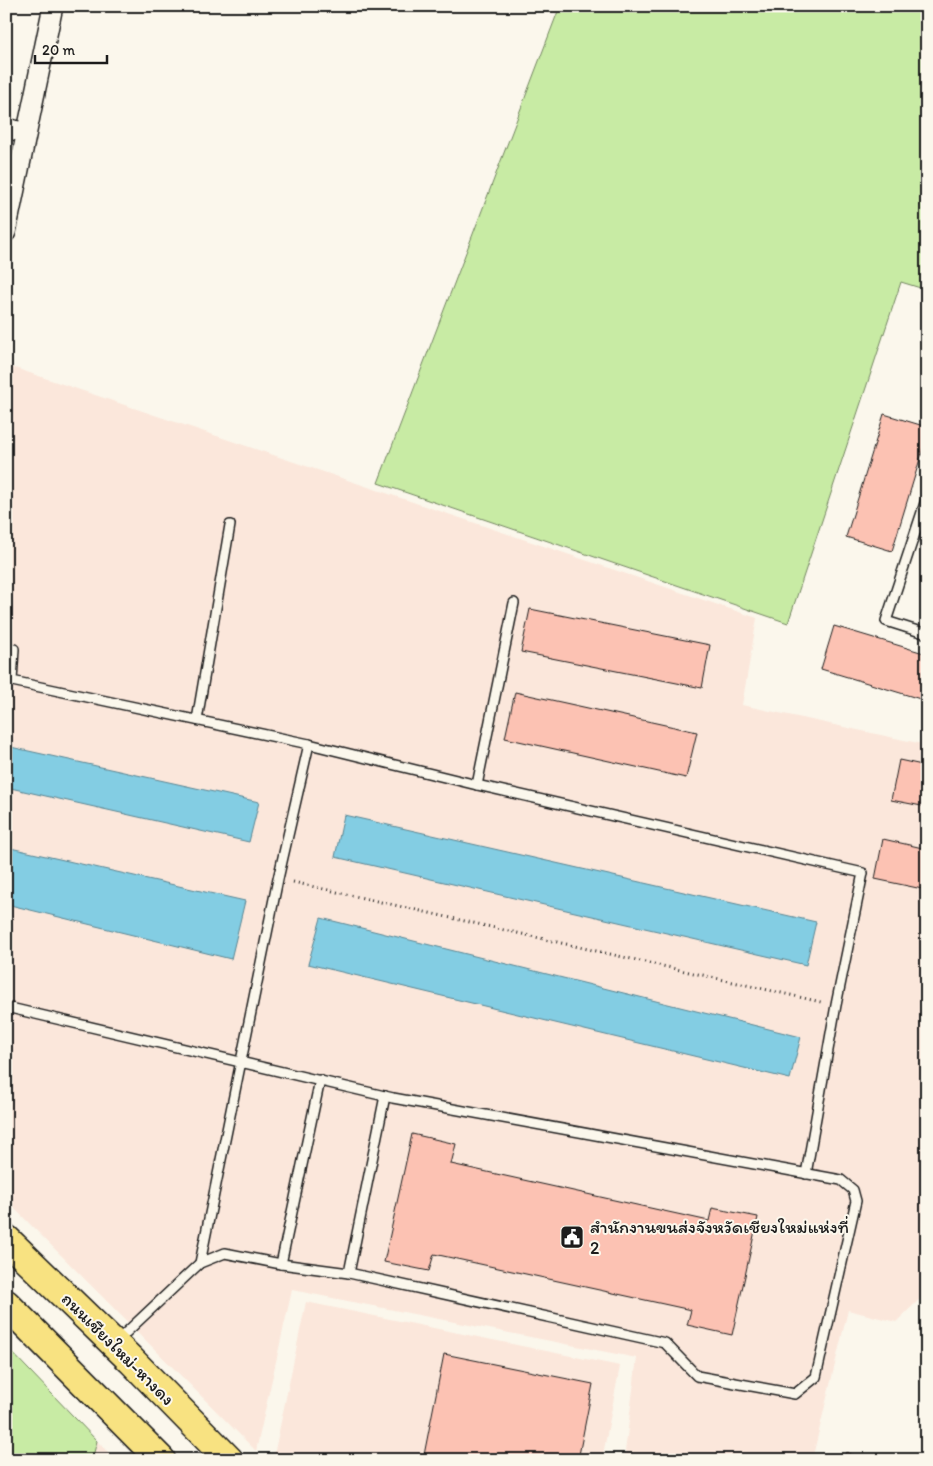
<svg xmlns="http://www.w3.org/2000/svg" width="933" height="1466" viewBox="0 0 933 1466" font-family="Itim,'Playpen Sans Thai',sans-serif">
<style>
.built{fill:#fbe7db}
.green{fill:#c8eba4;stroke:#728460}
.water{fill:#83cde3;stroke:#5a8693}
.building{fill:#fcc2b3;stroke:#1c1c1c}
.lines{fill:none;stroke-linecap:round;stroke-linejoin:round}
.lane-casing{stroke:#1c1c1c;stroke-width:12}
.street-casing{stroke:#1c1c1c;stroke-width:22}
.primary-casing{stroke:#1c1c1c;stroke-width:31}
.path{stroke:#1c1c1c;stroke-width:3;stroke-dasharray:1 4;stroke-linecap:butt}
.lane{stroke:#fbf7ec;stroke-width:9}
.street{stroke:#fbf7ec;stroke-width:19}
.primary{stroke:#f8e281;stroke-width:28}
.labels{text-anchor:middle;dominant-baseline:central;stroke-width:4;stroke-linejoin:round;paint-order:stroke}
.poi-label{font-size:18px;fill:#1c1c1c;stroke:#fbf7ec;text-anchor:start}
.street-label{font-size:18px;fill:#1c1c1c;stroke:#fbf7ec}
</style>
<rect width="100%" height="100%" fill="#fbf7ec"/>
<filter id="ink" filterUnits="userSpaceOnUse"><feTurbulence type="fractalNoise" baseFrequency=".02" numOctaves="2"/><feDisplacementMap in="SourceGraphic" scale="10" xChannelSelector="R" yChannelSelector="G"/><feConvolveMatrix kernelMatrix="1 2 1 2 8 2 1 2 1" color-interpolation-filters="sRGB"/></filter>
<g filter="url(#ink)">
<g class="built">
<polygon points="6,365 757,618 742,705 927,745 927,1292 896,1322 848,1310 812,1460 624,1460 637,1358 292,1290 256,1451 6,1200"/>
<polygon points="306,1302 620,1366 602,1460 273,1460"/>
<polygon points="97,1441 116,1460 92,1460"/>
</g>
<g class="green">
<polygon points="560,6 927,6 927,290 901,282 788,623 378,483"/>
<polygon points="6,1346 97,1441 92,1460 6,1460"/>
</g>
<g class="water">
<polygon points="6,746 259,802 249,842 6,787"/>
<polygon points="344,815 816,922 806,965 335,857"/>
<polygon points="6,847 245,901 231,959 6,904"/>
<polygon points="321,918 801,1037 790,1079 308,964"/>
</g>
<g class="building">
<polygon points="884,414 927,427 927,436 892,551 846,537"/>
<polygon points="530,609 710,645 702,688 521,652"/>
<polygon points="834,626 927,654 927,701 821,669"/>
<polygon points="515,692 697,732 686,778 505,738"/>
<polygon points="899,760 927,766 927,807 891,800"/>
<polygon points="883,839 927,849 927,890 875,879"/>
<polygon points="412,1134 456,1144 451,1164 709,1221 712,1208 758,1217 732,1335 687,1325 691,1310 434,1254 429,1271 384,1262"/>
<polygon points="444,1354 593,1384 578,1460 423,1460"/>
<polygon points="846,1452 866,1460 842,1460"/>
</g>
<g class="lines">
<g class="lane-casing">
<g id="lane">
<polyline points="927,497 886,621 927,634"/>
<polyline points="6,648 14,649 12,681 309,744 477,785 863,873 836,1005 806,1174"/>
<polyline points="197,720 230,525"/>
<polyline points="477,785 514,603"/>
<polyline points="6,1007 393,1098 841,1180 853,1190 856,1201 816,1377 795,1394 697,1376 665,1343 349,1273 281,1264 225,1253 200,1263 116,1342"/>
<polyline points="200,1263 278,879 309,744"/>
<polyline points="281,1264 320,1080"/>
<polyline points="349,1273 385,1096"/>
</g>
</g>
<g class="street-casing">
<g id="street">
<polyline points="6,128 26,133"/>
<polyline points="6,232 53,6"/>
</g>
</g>
<g class="primary-casing">
<g id="primary">
<polyline points="6,1239 131,1360 229,1460"/>
<polyline points="6,1304 161,1460"/>
</g>
</g>
<polyline class="path" points="293,882 821,1002"/>
<use href="#lane" class="lane"/>
<use href="#street" class="street"/>
<use href="#primary" class="primary"/>
</g>
</g>
<defs>
<g id="civic-square" transform="scale(1.25)"><rect x="-9" y="-9" width="18" height="18" rx="4" fill="#1c1c1c" stroke="#fbf7ec"/><path d="M-.6-6.5H3V-4.5H.6V-3L4-1V1h2V6H-6V1h2V-1L-.6-3ZM-1.2 2.5V6h2.4V2.5Z" fill="#fff"/></g>
</defs>
<g fill-rule="evenodd">
<use href="#civic-square" x="572" y="1237"/>
</g>
<g class="labels">
<g class="poi-label">
<text x="590" y="1227">สำนักงานขนส่งจังหวัดเชียงใหม่แห่งที่<tspan x="590" dy="21">2</tspan></text>
</g>
<g class="street-label">
<text transform="translate(118 1349) rotate(45)">ถนนเชียงใหม่-หางดง</text>
</g>
</g>
<rect width="933" height="1466" fill="none" stroke="#fbf7ec" stroke-width="25"/>
<rect x="12" y="12" width="908" height="1441" fill="none" stroke="#1c1c1c" stroke-width="2" filter="url(#ink)"/>
<path d="M35 55v8h72v-8" fill="none" stroke="#1c1c1c" stroke-width="2.5"/>
<text x="42" y="55" font-size="15" fill="#1c1c1c" stroke="#fbf7ec" stroke-width="4" paint-order="stroke">20 m</text>
</svg>
